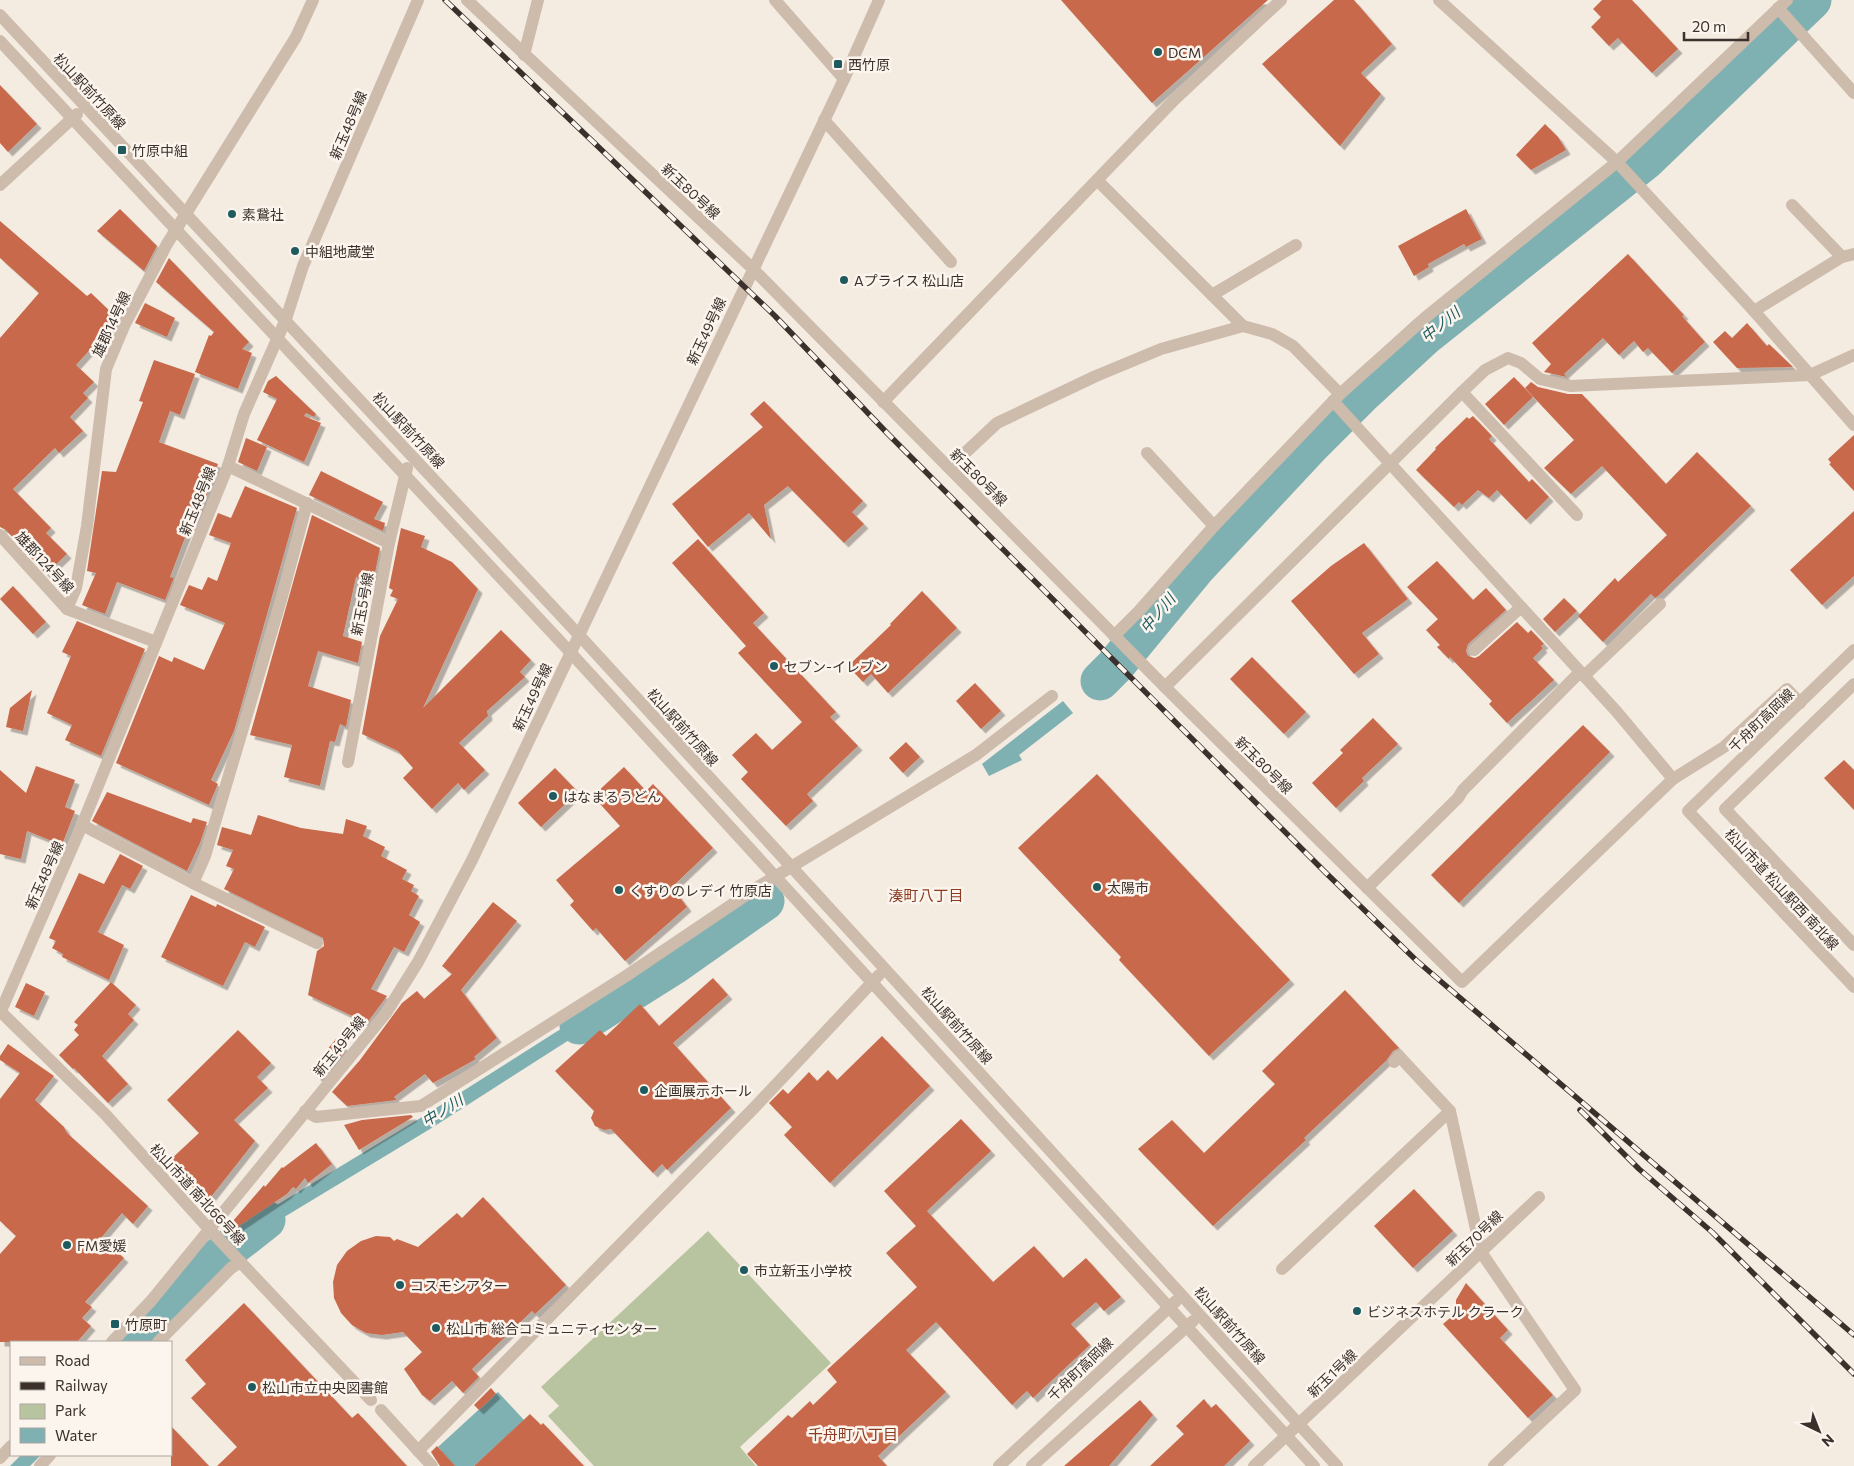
<svg xmlns="http://www.w3.org/2000/svg" width="1854" height="1466" viewBox="0 0 1854 1466" font-family="Commissioner,'Noto Sans JP',sans-serif">
<style>
.green{fill:#b8c4a0}
.water{fill:#7fb0b2}
.lines{fill:none;stroke-linecap:round;stroke-linejoin:round}
.river{stroke:#7fb0b2;stroke-width:39}
.building{fill:#c8694b;filter:url(#shadow)}
.minor{stroke:#cdbbac;stroke-width:12}
.rail-casing{stroke:#3b302b;stroke-width:5.5}
.rail{stroke:#fbf5ee;stroke-width:4;stroke-dasharray:11;stroke-linecap:butt}
.poi-dot{fill:#1f5a5e;stroke:#fbf5ee;stroke-width:2}
.labels{text-anchor:middle;dominant-baseline:central;stroke-width:5;stroke-linejoin:round;paint-order:stroke}
.poi-label{font-size:14px;fill:#3b302b;stroke:#fbf5ee;text-anchor:start}
.street-label{font-size:14px;fill:#3b302b;stroke:#fbf5ee}
.water-label{font-size:15px;font-style:italic;fill:#1f5a5e;stroke:#fbf5ee}
.neighbourhood-label{font-size:15px;fill:#8c3b22;stroke:#fbf5ee}
</style>
<defs>
<filter id="shadow"><feDropShadow dx="4.5" dy="4.5" stdDeviation="0" flood-color="#0004"/></filter>
</defs>
<rect width="100%" height="100%" fill="#f4ebe1"/>
<polygon class="green" points="708,1231 831,1363 740,1447 756,1466 594,1466 548,1416 559,1406 541,1387"/>
<g class="water">
<polygon points="1063,701 1073,713 1019,755 1022,760 989,776 982,764"/>
<polygon points="760,896 770,905 675,972 656,983 649,973"/>
<polygon points="619,992 627,1003 430,1129 266,1228 238,1248 229,1238 257,1217 422,1117"/>
<polygon points="216,1251 225,1261 148,1342 128,1342"/>
<polygon points="498,1392 524,1420 474,1466 455,1466 438,1447"/>
<polygon points="21,1455 41,1455 30,1466 10,1466"/>
</g>
<g class="lines">
<g class="river">
<polyline points="1100,681 1115,666 1195,569 1312,444 1360,396 1425,336 1646,160 1812,0"/>
<polyline points="579,1025 674,965 765,901"/>
<polyline points="139,1342 220,1256 266,1220"/>
</g>
</g>
<g class="building">
<polygon points="1061,0 1268,0 1152,103"/>
<polygon points="1334,0 1354,0 1392,44 1361,73 1381,94 1340,146 1262,64"/>
<polygon points="1602,0 1632,0 1678,49 1652,73 1618,38 1609,46 1591,27 1601,17 1593,9"/>
<polygon points="0,85 37,124 8,152 0,143"/>
<polygon points="1545,124 1558,137 1566,150 1531,170 1516,155"/>
<polygon points="120,209 157,246 144,271 97,231"/>
<polygon points="1466,209 1482,239 1466,247 1464,244 1428,264 1429,267 1414,276 1398,246"/>
<polygon points="0,221 87,296 91,293 118,319 76,365 94,382 83,393 88,398 70,417 83,431 59,453 55,448 13,489 51,528 46,533 67,554 46,574 6,530 0,527 0,338 39,293 0,258"/>
<polygon points="1628,254 1684,315 1682,316 1705,342 1672,373 1648,348 1643,352 1634,341 1619,355 1603,338 1564,374 1567,377 1544,372 1551,364 1532,343"/>
<polygon points="169,258 249,342 242,349 252,353 238,389 195,372 209,335 211,336 214,332 156,282"/>
<polygon points="124,292 131,295 120,316 112,313"/>
<polygon points="145,303 175,318 167,337 135,323"/>
<polygon points="1747,323 1767,346 1769,344 1793,367 1737,368 1713,342 1725,331 1732,338"/>
<polygon points="154,360 195,374 180,415 170,411 159,442 218,464 194,529 189,527 170,577 174,578 165,600 117,582 105,614 82,605 96,573 87,571 102,471 116,472 143,402 139,401"/>
<polygon points="276,376 316,414 314,417 306,413 304,416 321,423 304,462 257,440 277,399 263,392 268,381"/>
<polygon points="1514,377 1533,397 1504,425 1485,404"/>
<polygon points="1531,382 1538,387 1568,394 1582,394 1666,484 1697,452 1751,506 1658,596 1655,598 1651,594 1603,642 1578,616 1615,578 1618,582 1667,535 1602,466 1571,494 1544,468 1574,440 1525,388"/>
<polygon points="764,401 863,501 852,512 864,524 844,543 788,486 764,505 771,539 749,513 708,547 672,504 763,427 750,414"/>
<polygon points="1473,416 1492,436 1489,439 1529,482 1532,479 1549,497 1526,520 1497,490 1489,498 1478,490 1462,505 1459,502 1454,507 1416,470 1436,449 1435,448 1467,417 1469,419"/>
<polygon points="1854,435 1854,491 1829,464 1831,463 1828,459"/>
<polygon points="246,438 267,447 257,471 238,462"/>
<polygon points="321,471 383,502 374,519 385,523 383,531 309,495"/>
<polygon points="245,486 297,508 234,731 211,780 218,784 209,805 116,763 159,656 172,662 174,657 204,670 225,623 180,605 189,585 202,590 208,577 217,581 231,543 209,535 218,513 231,518"/>
<polygon points="1854,511 1854,576 1822,605 1790,570"/>
<polygon points="312,515 380,548 373,583 356,577 343,636 362,642 358,663 318,651 308,686 351,700 346,727 340,724 335,742 330,741 320,786 284,777 292,745 250,735"/>
<polygon points="401,528 425,536 421,547 452,562 478,589 423,708 501,630 531,660 520,672 525,677 487,711 488,716 459,743 485,770 464,790 458,783 432,809 403,778 413,768 398,751 362,734 380,636 398,599 390,596 393,590 389,588"/>
<polygon points="698,539 764,613 753,623 836,712 830,717 858,746 807,794 813,801 786,826 741,779 748,772 732,755 756,733 772,750 802,722 738,653 746,646 672,563"/>
<polygon points="1364,543 1408,599 1362,633 1379,654 1354,674 1291,601 1331,566"/>
<polygon points="1437,561 1473,600 1486,588 1506,610 1468,644 1466,651 1468,656 1475,658 1479,656 1517,622 1528,633 1531,630 1544,644 1541,646 1543,648 1533,658 1554,680 1507,723 1489,704 1492,701 1450,657 1449,659 1437,647 1440,645 1426,630 1438,619 1407,587"/>
<polygon points="13,586 46,622 33,634 0,599"/>
<polygon points="922,591 957,628 888,693 871,674 863,682 848,666 891,625 890,624"/>
<polygon points="1564,598 1577,611 1555,632 1543,619"/>
<polygon points="77,621 145,649 101,756 65,740 72,725 47,713 71,656 62,652"/>
<polygon points="1252,657 1306,712 1284,734 1230,679"/>
<polygon points="975,683 1001,711 981,729 956,701"/>
<polygon points="32,690 23,731 6,727 10,708"/>
<polygon points="1373,718 1398,744 1362,778 1364,781 1336,808 1312,783 1343,753 1340,750"/>
<polygon points="1583,725 1610,752 1459,903 1431,875"/>
<polygon points="906,742 920,757 903,773 889,758"/>
<polygon points="1844,760 1854,770 1854,810 1824,778"/>
<polygon points="36,766 75,780 65,807 75,811 62,845 27,831 21,859 0,854 0,770 26,793"/>
<polygon points="624,767 646,791 653,784 713,848 672,887 687,907 625,961 596,928 593,931 570,905 574,901 556,880 620,826 593,796"/>
<polygon points="555,768 578,792 541,827 518,803"/>
<polygon points="1097,774 1290,980 1209,1056 1119,960 1121,957 1018,848"/>
<polygon points="107,792 191,823 193,818 207,822 200,843 187,871 92,821"/>
<polygon points="258,815 301,828 343,834 346,819 367,826 363,836 385,847 381,856 407,870 402,879 414,885 411,891 419,896 409,915 420,922 404,952 394,947 371,989 387,996 367,1023 308,995 317,951 324,946 323,938 224,889 234,869 226,866 233,850 217,845 222,827 251,835"/>
<polygon points="120,854 143,866 130,889 122,885 98,932 124,945 109,980 62,957 63,954 52,948 56,941 49,938 79,873 104,884"/>
<polygon points="191,895 216,907 217,904 265,927 255,947 245,942 223,986 161,957"/>
<polygon points="493,902 517,921 461,990 497,1038 474,1057 476,1059 433,1083 425,1074 394,1097 397,1100 347,1106 332,1092 360,1060 402,1003 417,991 424,999 452,974 442,966"/>
<polygon points="713,978 728,995 673,1043 731,1108 667,1170 662,1164 653,1173 611,1129 604,1130 595,1126 591,1118 594,1111 555,1071 600,1030 606,1036 640,1004 659,1026"/>
<polygon points="111,982 136,1005 128,1014 134,1020 102,1056 128,1084 108,1103 74,1068 73,1069 59,1055 79,1035 74,1030 78,1025 74,1022"/>
<polygon points="26,983 45,992 34,1016 15,1007"/>
<polygon points="1345,990 1399,1048 1393,1051 1386,1061 1304,1138 1306,1140 1213,1226 1138,1149 1172,1120 1204,1153 1275,1084 1262,1071"/>
<polygon points="238,1030 271,1063 257,1077 268,1088 234,1120 255,1141 207,1202 168,1162 199,1133 167,1100"/>
<polygon points="882,1036 930,1086 830,1183 784,1135 792,1127 769,1103 783,1089 788,1094 809,1072 817,1081 828,1070 837,1080"/>
<polygon points="336,1039 346,1049 321,1080 310,1070"/>
<polygon points="8,1044 54,1076 35,1100 64,1127 67,1133 148,1206 133,1224 122,1213 101,1238 124,1258 85,1302 92,1307 82,1318 91,1326 77,1342 0,1342 0,1254 16,1236 0,1221 0,1099 20,1073 0,1060 0,1056"/>
<polygon points="411,1115 413,1117 359,1150 344,1125 362,1120"/>
<polygon points="961,1119 991,1151 927,1211 993,1282 1034,1246 1063,1278 1086,1258 1121,1297 1104,1311 1096,1302 1071,1324 1090,1345 1033,1398 1027,1391 1012,1405 936,1322 906,1350 946,1392 878,1456 887,1466 758,1466 747,1454 788,1415 792,1418 810,1401 813,1405 837,1382 827,1370 917,1287 886,1253 916,1226 884,1191"/>
<polygon points="316,1143 332,1164 308,1183 305,1178 296,1189 293,1187 287,1194 230,1232 227,1228 264,1185 265,1187 282,1167 283,1168"/>
<polygon points="1414,1189 1453,1231 1413,1268 1374,1226"/>
<polygon points="483,1197 566,1285 535,1314 532,1311 472,1369 479,1377 463,1393 452,1381 430,1401 422,1395 404,1369 422,1352 403,1332 382,1335 366,1333 352,1325 341,1313 334,1298 333,1282 337,1265 347,1251 361,1241 376,1236 390,1237 394,1241 397,1239 418,1247 457,1213 462,1218"/>
<polygon points="1466,1283 1508,1330 1500,1338 1553,1395 1528,1418 1443,1324 1456,1313 1456,1300"/>
<polygon points="244,1303 352,1418 358,1413 407,1466 217,1466 237,1447 191,1398 206,1384 185,1360"/>
<polygon points="491,1388 496,1394 479,1410 474,1405"/>
<polygon points="1204,1399 1211,1408 1216,1404 1250,1441 1224,1466 1150,1466 1184,1434 1176,1426"/>
<polygon points="1140,1400 1153,1415 1109,1466 1064,1466"/>
<polygon points="530,1414 541,1425 543,1423 584,1466 474,1466"/>
<polygon points="171,1426 209,1466 171,1466"/>
<polygon points="437,1446 455,1466 440,1466 431,1452"/>
</g>
<g class="lines">
<g class="minor">
<polyline points="467,0 752,268 1165,687 1462,982 1673,779 1724,747 1787,689 1800,703"/>
<polyline points="775,0 844,79"/>
<polyline points="1439,0 1617,162 1754,311 1854,425"/>
<polyline points="1778,8 1854,93"/>
<polyline points="0,15 579,635 885,969 1337,1466"/>
<polyline points="0,41 570,652 1314,1466"/>
<polyline points="524,55 538,0"/>
<polyline points="824,120 951,262"/>
<polyline points="1097,180 1243,326"/>
<polyline points="0,185 77,114"/>
<polyline points="1792,205 1842,257"/>
<polyline points="1212,295 1296,245"/>
<polyline points="1754,311 1842,257 1854,254"/>
<polyline points="1462,392 1577,515"/>
<polyline points="1333,401 1617,712 1673,779"/>
<polyline points="883,402 1175,99 1281,0"/>
<polyline points="1147,453 1214,526"/>
<polyline points="228,466 389,543"/>
<polyline points="949,468 997,423 1096,376 1161,349 1243,326 1272,334 1293,346 1340,394"/>
<polyline points="0,535 67,609"/>
<polyline points="1114,636 1139,611 1214,526 1340,394 1426,317 1617,162 1787,0"/>
<polyline points="156,642 67,609 76,588 87,526 106,369 125,324 167,244 296,37 313,0"/>
<polyline points="1474,650 1521,607"/>
<polyline points="1854,650 1688,811 1854,987"/>
<polyline points="1584,676 1660,604"/>
<polyline points="1854,684 1725,809 1854,945"/>
<polyline points="1165,687 1462,392 1485,370 1508,358 1521,363 1540,379 1570,386 1810,375 1854,355"/>
<polyline points="348,762 389,543 407,468"/>
<polyline points="82,825 193,883 317,943"/>
<polyline points="193,883 205,856 281,600 307,503"/>
<polyline points="1367,888 1458,798 1463,790 1580,672"/>
<polyline points="0,1011 105,1114 210,1230 371,1400"/>
<polyline points="0,1013 82,825 228,466 244,414 286,319 303,266 418,0"/>
<polyline points="305,1111 316,1117 421,1106 626,976 758,887 976,755 1052,696"/>
<polyline points="1450,1111 1481,1252 1575,1390 1494,1466"/>
<polyline points="1282,1269 1450,1111 1399,1056 1394,1062"/>
<polyline points="112,1342 151,1301 386,1013 418,962 472,860 844,79 879,0"/>
<polyline points="158,1342 231,1268 241,1262"/>
<polyline points="381,1410 432,1466"/>
<polyline points="418,1451 753,1109 879,975"/>
<polyline points="0,1458 11,1446"/>
<polyline points="40,1466 50,1455"/>
<polyline points="999,1466 1176,1301"/>
<polyline points="1032,1466 1193,1321"/>
<polyline points="1254,1466 1539,1197"/>
</g>
<g class="rail-casing">
<g id="rail">
<polyline points="445,0 775,316 888,434 1326,873 1417,961 1854,1335"/>
<polyline points="1580,1110 1639,1169 1712,1232 1854,1374"/>
</g>
</g>
<use href="#rail" class="rail"/>
</g>
<g class="poi-dot">
<circle cx="1158" cy="52" r="5"/>
<rect x="833" y="59" width="10" height="10" rx="2.5"/>
<rect x="117" y="145" width="10" height="10" rx="2.5"/>
<circle cx="232" cy="214" r="5"/>
<circle cx="295" cy="251" r="5"/>
<circle cx="844" cy="280" r="5"/>
<circle cx="774" cy="666" r="5"/>
<circle cx="553" cy="796" r="5"/>
<circle cx="1097" cy="887" r="5"/>
<circle cx="619" cy="890" r="5"/>
<circle cx="644" cy="1090" r="5"/>
<circle cx="67" cy="1245" r="5"/>
<circle cx="744" cy="1270" r="5"/>
<circle cx="400" cy="1285" r="5"/>
<circle cx="1357" cy="1311" r="5"/>
<rect x="110" y="1319" width="10" height="10" rx="2.5"/>
<circle cx="436" cy="1328" r="5"/>
<circle cx="252" cy="1387" r="5"/>
</g>
<g class="labels">
<g class="poi-label">
<text x="1168" y="52">DCM</text>
<text x="848" y="64">西竹原</text>
<text x="132" y="150">竹原中組</text>
<text x="242" y="214">素鵞社</text>
<text x="305" y="251">中組地蔵堂</text>
<text x="854" y="280">Aプライス 松山店</text>
<text x="784" y="666">セブン-イレブン</text>
<text x="563" y="796">はなまるうどん</text>
<text x="1107" y="887">太陽市</text>
<text x="629" y="890">くすりのレデイ 竹原店</text>
<text x="654" y="1090">企画展示ホール</text>
<text x="77" y="1245">FM愛媛</text>
<text x="754" y="1270">市立新玉小学校</text>
<text x="410" y="1285">コスモシアター</text>
<text x="1367" y="1311">ビジネスホテル クラーク</text>
<text x="125" y="1324">竹原町</text>
<text x="446" y="1328">松山市 総合コミュニティセンター</text>
<text x="262" y="1387">松山市立中央図書館</text>
</g>
<g class="street-label">
<text transform="translate(90 91) rotate(47)">松山駅前竹原線</text>
<text transform="translate(348 125) rotate(-67)">新玉48号線</text>
<text transform="translate(691 191) rotate(43)">新玉80号線</text>
<text transform="translate(111 324) rotate(-65)">雄郡14号線</text>
<text transform="translate(706 331) rotate(-65)">新玉49号線</text>
<text transform="translate(409 430) rotate(47)">松山駅前竹原線</text>
<text transform="translate(979 477) rotate(45)">新玉80号線</text>
<text transform="translate(197 501) rotate(-68)">新玉48号線</text>
<text transform="translate(45 562) rotate(47)">雄郡124号線</text>
<text transform="translate(362 604) rotate(-79)">新玉5号線</text>
<text transform="translate(532 697) rotate(-65)">新玉49号線</text>
<text transform="translate(1761 720) rotate(-44)">千舟町高岡線</text>
<text transform="translate(683 727) rotate(48)">松山駅前竹原線</text>
<text transform="translate(1264 765) rotate(45)">新玉80号線</text>
<text transform="translate(44 875) rotate(-66)">新玉48号線</text>
<text transform="translate(1782 889) rotate(47)">松山市道 松山駅西 南北線</text>
<text transform="translate(957 1025) rotate(48)">松山駅前竹原線</text>
<text transform="translate(339 1046) rotate(-51)">新玉49号線</text>
<text transform="translate(198 1194) rotate(47)">松山市道 南北66号線</text>
<text transform="translate(1474 1238) rotate(-44)">新玉70号線</text>
<text transform="translate(1230 1325) rotate(48)">松山駅前竹原線</text>
<text transform="translate(1080 1369) rotate(-44)">千舟町高岡線</text>
<text transform="translate(1332 1373) rotate(-44)">新玉1号線</text>
</g>
<g class="water-label">
<text transform="translate(1440 324) rotate(-39)">中ノ川</text>
<text transform="translate(1157 613) rotate(-50)">中ノ川</text>
<text transform="translate(442 1110) rotate(-32)">中ノ川</text>
</g>
<g class="neighbourhood-label">
<text x="926" y="895">湊町八丁目</text>
<text x="853" y="1434">千舟町八丁目</text>
</g>
</g>
<rect x="10" y="1341" width="162" height="115" fill="#fbf5ee" stroke="#aea6a0"/>
<rect x="20" y="1357" width="25" height="8" fill="#cdbbac" stroke="#aea6a0"/>
<text x="55" y="1366" font-size="15" fill="#3b302b">Road</text>
<rect x="20" y="1382" width="25" height="8" fill="#3b302b" stroke="#aea6a0"/>
<text x="55" y="1391" font-size="15" fill="#3b302b">Railway</text>
<rect x="20" y="1404" width="25" height="15" fill="#b8c4a0" stroke="#aea6a0"/>
<text x="55" y="1416" font-size="15" fill="#3b302b">Park</text>
<rect x="20" y="1428" width="25" height="15" fill="#7fb0b2" stroke="#aea6a0"/>
<text x="55" y="1441" font-size="15" fill="#3b302b">Water</text>
<g transform="translate(1819 1431) rotate(137)" stroke="#fbf5ee" stroke-width="4" paint-order="stroke">
<path d="M0-4L9 19L0 12L-9 19Z" fill="#3b302b"/>
<text y="-8" font-size="14" font-weight="bold" text-anchor="middle" fill="#3b302b">N</text>
</g>
<path d="M1684 32v8h64v-8" fill="none" stroke="#3b302b" stroke-width="2.5"/>
<text x="1692" y="32" font-size="15" fill="#3b302b" stroke="#fbf5ee" stroke-width="4" paint-order="stroke">20 m</text>
</svg>
